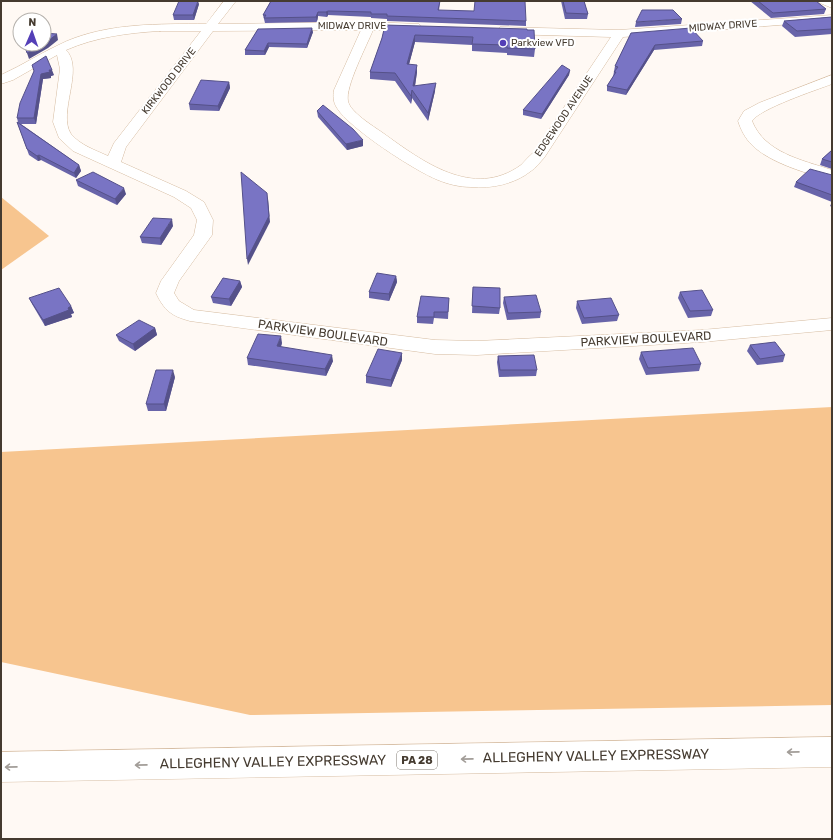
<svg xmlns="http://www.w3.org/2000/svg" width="833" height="840" viewBox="0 0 833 840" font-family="Rubik,sans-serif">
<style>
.green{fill:#f7c58f}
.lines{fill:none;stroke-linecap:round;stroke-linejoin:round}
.street-casing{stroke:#d6bca1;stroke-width:1}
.highway-casing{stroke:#d6bca1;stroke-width:1}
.street{fill:#fff;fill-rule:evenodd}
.highway{fill:#fff;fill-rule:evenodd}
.wall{fill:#6864a9}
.shaded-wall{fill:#555189}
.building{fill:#7974c4;stroke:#555189}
.oneway{stroke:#a29d98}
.poi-dot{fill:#543fb7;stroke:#fff;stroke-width:1.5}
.labels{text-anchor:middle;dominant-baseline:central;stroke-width:4;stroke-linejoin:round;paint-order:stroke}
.far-street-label{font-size:10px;fill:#453b30;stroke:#fff}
.far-poi-label{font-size:10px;fill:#453b30;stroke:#fff;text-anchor:start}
.shield{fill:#fff;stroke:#7d766e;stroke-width:1}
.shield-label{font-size:11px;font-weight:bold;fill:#453b30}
.street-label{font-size:12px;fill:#453b30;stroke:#fff}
.near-street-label{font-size:14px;fill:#453b30;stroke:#fff}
</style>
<rect width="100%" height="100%" fill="#fff9f4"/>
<g class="green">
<polygon points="1,197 49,236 1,270"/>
<polygon points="832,407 832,705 250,715 1,662 1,452"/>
</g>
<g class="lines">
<g class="street-casing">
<g id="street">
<path d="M224,1H236L218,24L369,22L419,24L421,27L419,30L415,31L373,30C367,45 345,87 348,101C350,112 373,126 383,133C422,161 473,200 521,165C525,161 529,156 534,152L611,37L504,34L500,33L498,30L500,27L619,30L832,15V21L623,37L544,158C540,162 536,168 531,171C515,184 491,189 471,187C459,187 448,184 438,180C415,171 349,128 337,108C333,102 333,96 334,90L361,30L213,31L126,147L121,162L186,191L204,202L213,220L212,235L179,281L174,293L179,301L194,310L435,340L477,341L702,330L832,318V330L702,342L477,355L435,354L190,321C171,316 164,310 156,293L161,281L194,235L197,220L191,208L174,197L73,151L59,138L53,122L60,69L57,55L13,80L1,84V75C23,65 44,51 67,41C110,23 159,24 206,24ZM160,31H201L114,143L108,156C95,150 80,145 71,134C57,113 85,69 66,50C96,37 127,33 160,31Z"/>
<polygon points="818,1 832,1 832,8 820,3"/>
<path d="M832,75V84C816,90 759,109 752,121C765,153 802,160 832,170V180C808,174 770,163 752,145C745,138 741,130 738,121L744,111L759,103Z"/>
</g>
</g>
<g class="highway-casing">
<polygon id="highway" points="832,737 832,767 1,782 1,752"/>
</g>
<use href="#street" class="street"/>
<use href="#highway" class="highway"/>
</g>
<g class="wall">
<polygon points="271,1 440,1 439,11 526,21 526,26 387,21 387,19 371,18 371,17 328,15 327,17 318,16 317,22 265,23 263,15"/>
<polygon points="561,1 584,1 588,14 587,19 565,19"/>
<polygon points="750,1 816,1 826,9 824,14 771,18"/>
<polygon points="199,4 194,20 174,20 173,15"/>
<polygon points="832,17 832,34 795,37 782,26 784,21"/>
<polygon points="682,19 681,24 635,27 636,22"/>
<polygon points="385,25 527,30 535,49 534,57 507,55 507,53 472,51 472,45 415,42 409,64 417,72 415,86 435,91 428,121 412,98 411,104 395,81 370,79 370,72 382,38"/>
<polygon points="258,29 313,32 307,48 269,47 265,55 245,55 245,50"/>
<polygon points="631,33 703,41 702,46 654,50 626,95 607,91 607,86 613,77 615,66"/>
<polygon points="570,70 569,75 541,119 523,115 523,110"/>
<polygon points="34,71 54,75 51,76 51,78 43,79 36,124 21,124 79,165 81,171 76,178 41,160 38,161 29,155 17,122 18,122 17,118"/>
<polygon points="229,82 230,88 219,111 190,110 189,104"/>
<polygon points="317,111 363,146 347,150 318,117"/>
<polygon points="832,150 832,169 820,165 822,159"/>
<polygon points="832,175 832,207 830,206 832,202 794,187 796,182"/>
<polygon points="76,180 126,194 117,205 78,186"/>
<polygon points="173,226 161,245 142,243 140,237"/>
<polygon points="396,276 397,282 389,301 369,298 369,292"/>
<polygon points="240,281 242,287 231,306 213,303 211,297"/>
<polygon points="473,287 500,308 499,314 472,313"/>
<polygon points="680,292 713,310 711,316 688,318 678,298"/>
<polygon points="504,297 541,312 540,318 507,320 503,303"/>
<polygon points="29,298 71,306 74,313 71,314 72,317 45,326 32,304"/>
<polygon points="449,298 448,319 434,318 433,324 417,323 417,317"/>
<polygon points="577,301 619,315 617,321 582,324 576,308"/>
<polygon points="155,328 157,335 135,351 119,341 116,335"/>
<polygon points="282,343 281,347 333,361 326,376 248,365 247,358"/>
<polygon points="750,345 785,355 783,362 757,365 747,351"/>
<polygon points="641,352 701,364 699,371 646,375 639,359"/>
<polygon points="498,356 537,370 536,376 499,377 497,362"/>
<polygon points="402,360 391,387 366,383 366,376"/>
<polygon points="175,377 166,411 148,411 146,404"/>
</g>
<g class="shaded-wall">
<polygon points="198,1 199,4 194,20 193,15"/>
<polygon points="328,11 328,15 327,17 326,12"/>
<polygon points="318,12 318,16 317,22 316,17"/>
<polygon points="312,28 313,32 307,48 307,44"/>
<polygon points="57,34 58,40 48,48 29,59 27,53"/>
<polygon points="415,35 415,42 407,72 407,64"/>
<polygon points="268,43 269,47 265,55 264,51"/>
<polygon points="655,45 654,50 626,95 627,90"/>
<polygon points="417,65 417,72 414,92 413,86"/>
<polygon points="49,70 52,70 54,75 51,76 51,78 43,79 36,124 34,118 41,74"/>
<polygon points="570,70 569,75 541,119 542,114"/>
<polygon points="229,82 230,88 219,111 218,106"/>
<polygon points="436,83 435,91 428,121 428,113"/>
<polygon points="412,90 412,98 411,104 411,96"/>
<polygon points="363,140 363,146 347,150 346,144"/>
<polygon points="39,155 41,160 38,161 37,156"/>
<polygon points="79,165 81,171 76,178 74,173"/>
<polygon points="124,188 126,194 117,205 115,199"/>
<polygon points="268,199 270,222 248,265 247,259"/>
<polygon points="172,219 173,226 161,245 160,238"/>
<polygon points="396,276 397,282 389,301 389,294"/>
<polygon points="240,281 242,287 231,306 229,299"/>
<polygon points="71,306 74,313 71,314 72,317 45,326 43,320"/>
<polygon points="155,328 157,335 135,351 133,344"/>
<polygon points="281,336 282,343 278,353 277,346"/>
<polygon points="402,353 402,360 391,387 391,380"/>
<polygon points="332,355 333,361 326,376 325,369"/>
<polygon points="173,370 175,377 166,411 164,404"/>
</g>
<g class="building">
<polygon points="179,1 198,1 193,15 173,15"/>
<polygon points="271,1 440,1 438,10 474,11 475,1 525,1 526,21 387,16 387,14 371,14 371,12 328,11 326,12 318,12 316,17 264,18 266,15 263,15"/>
<polygon points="563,1 584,1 588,14 566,13"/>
<polygon points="758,1 816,1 826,9 773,13"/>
<polygon points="642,10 673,10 682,19 636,22"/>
<polygon points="832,17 832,29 797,31 784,21"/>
<polygon points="385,25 527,29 527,30 534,30 535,49 507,48 507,45 472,44 473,37 415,35 407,64 417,65 413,86 436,83 428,113 412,90 411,96 395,73 370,72 382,38"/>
<polygon points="312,28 307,44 268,43 264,51 245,50 258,29"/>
<polygon points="691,28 703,41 655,45 627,90 607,86 616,72 614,72 618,67 615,66 631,33"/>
<polygon points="44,33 57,34 44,44"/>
<polygon points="24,44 44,44 27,53"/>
<polygon points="46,56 52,70 49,70 50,72 41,74 34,118 17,118 20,103 34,71 32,65"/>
<polygon points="562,65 570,70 542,114 523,110"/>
<polygon points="201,80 229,82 218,106 189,104"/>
<polygon points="323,105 353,129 363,140 346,144 317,111"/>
<polygon points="17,122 79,165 74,173 39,155 37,156 27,149"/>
<polygon points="832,150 832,162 822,159"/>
<polygon points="810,169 832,175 832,195 796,182"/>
<polygon points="93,172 124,188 115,199 76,180"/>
<polygon points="241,172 267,193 269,216 247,259"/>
<polygon points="153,218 172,219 160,238 140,237"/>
<polygon points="377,273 396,276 389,294 369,292"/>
<polygon points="223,278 240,281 229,299 211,297"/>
<polygon points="473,287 500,288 500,308 472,306"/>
<polygon points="59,288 71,306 68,308 69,310 43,320 29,298"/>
<polygon points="702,290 713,310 690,311 680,292"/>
<polygon points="536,295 541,312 508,313 504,297"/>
<polygon points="421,296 449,298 448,312 434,312 434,317 417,317"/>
<polygon points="611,298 619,315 584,318 577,301"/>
<polygon points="139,320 155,328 133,344 116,335"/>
<polygon points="258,334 281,336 277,346 332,355 325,369 247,358"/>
<polygon points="775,342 785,355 760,359 750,345"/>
<polygon points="693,348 701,364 648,368 641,352"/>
<polygon points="378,349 402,353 391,380 366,376"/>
<polygon points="534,355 537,370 500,370 498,356"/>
<polygon points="156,370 173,370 164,404 146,404"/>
</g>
<defs><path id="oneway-shaft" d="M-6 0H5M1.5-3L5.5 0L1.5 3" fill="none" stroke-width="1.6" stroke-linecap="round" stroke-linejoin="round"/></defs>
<g class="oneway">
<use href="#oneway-shaft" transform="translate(793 752) rotate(179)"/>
<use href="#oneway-shaft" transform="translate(467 759) rotate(179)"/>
<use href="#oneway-shaft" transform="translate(141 765) rotate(179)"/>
<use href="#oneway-shaft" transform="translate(11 767) rotate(179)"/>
</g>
<circle class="poi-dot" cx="503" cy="43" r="4"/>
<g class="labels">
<g class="far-street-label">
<text x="352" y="26">MIDWAY DRIVE</text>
<text transform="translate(723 26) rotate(-4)">MIDWAY DRIVE</text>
<text transform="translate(169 81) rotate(-52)">KIRKWOOD DRIVE</text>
<text transform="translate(564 116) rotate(-56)">EDGEWOOD AVENUE</text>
</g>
<g class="far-poi-label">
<text x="511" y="43">Parkview VFD</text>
</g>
<rect class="shield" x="397" y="751" width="40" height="18" rx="3"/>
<g class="shield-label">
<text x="417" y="760">PA 28</text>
</g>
<g class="street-label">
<text transform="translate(323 333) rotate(8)">PARKVIEW BOULEVARD</text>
<text transform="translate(646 339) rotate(-3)">PARKVIEW BOULEVARD</text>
</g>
<g class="near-street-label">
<text transform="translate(596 756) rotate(-1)">ALLEGHENY VALLEY EXPRESSWAY</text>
<text transform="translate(273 762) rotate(-1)">ALLEGHENY VALLEY EXPRESSWAY</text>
</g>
</g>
<rect width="833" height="840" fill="none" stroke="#453b30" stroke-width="4"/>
<g transform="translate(32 32) rotate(2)"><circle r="19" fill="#ffffff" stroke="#b5b1ac"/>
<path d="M0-3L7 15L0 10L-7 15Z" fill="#543fb7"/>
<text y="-6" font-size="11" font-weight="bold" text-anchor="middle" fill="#453b30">N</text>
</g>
</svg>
